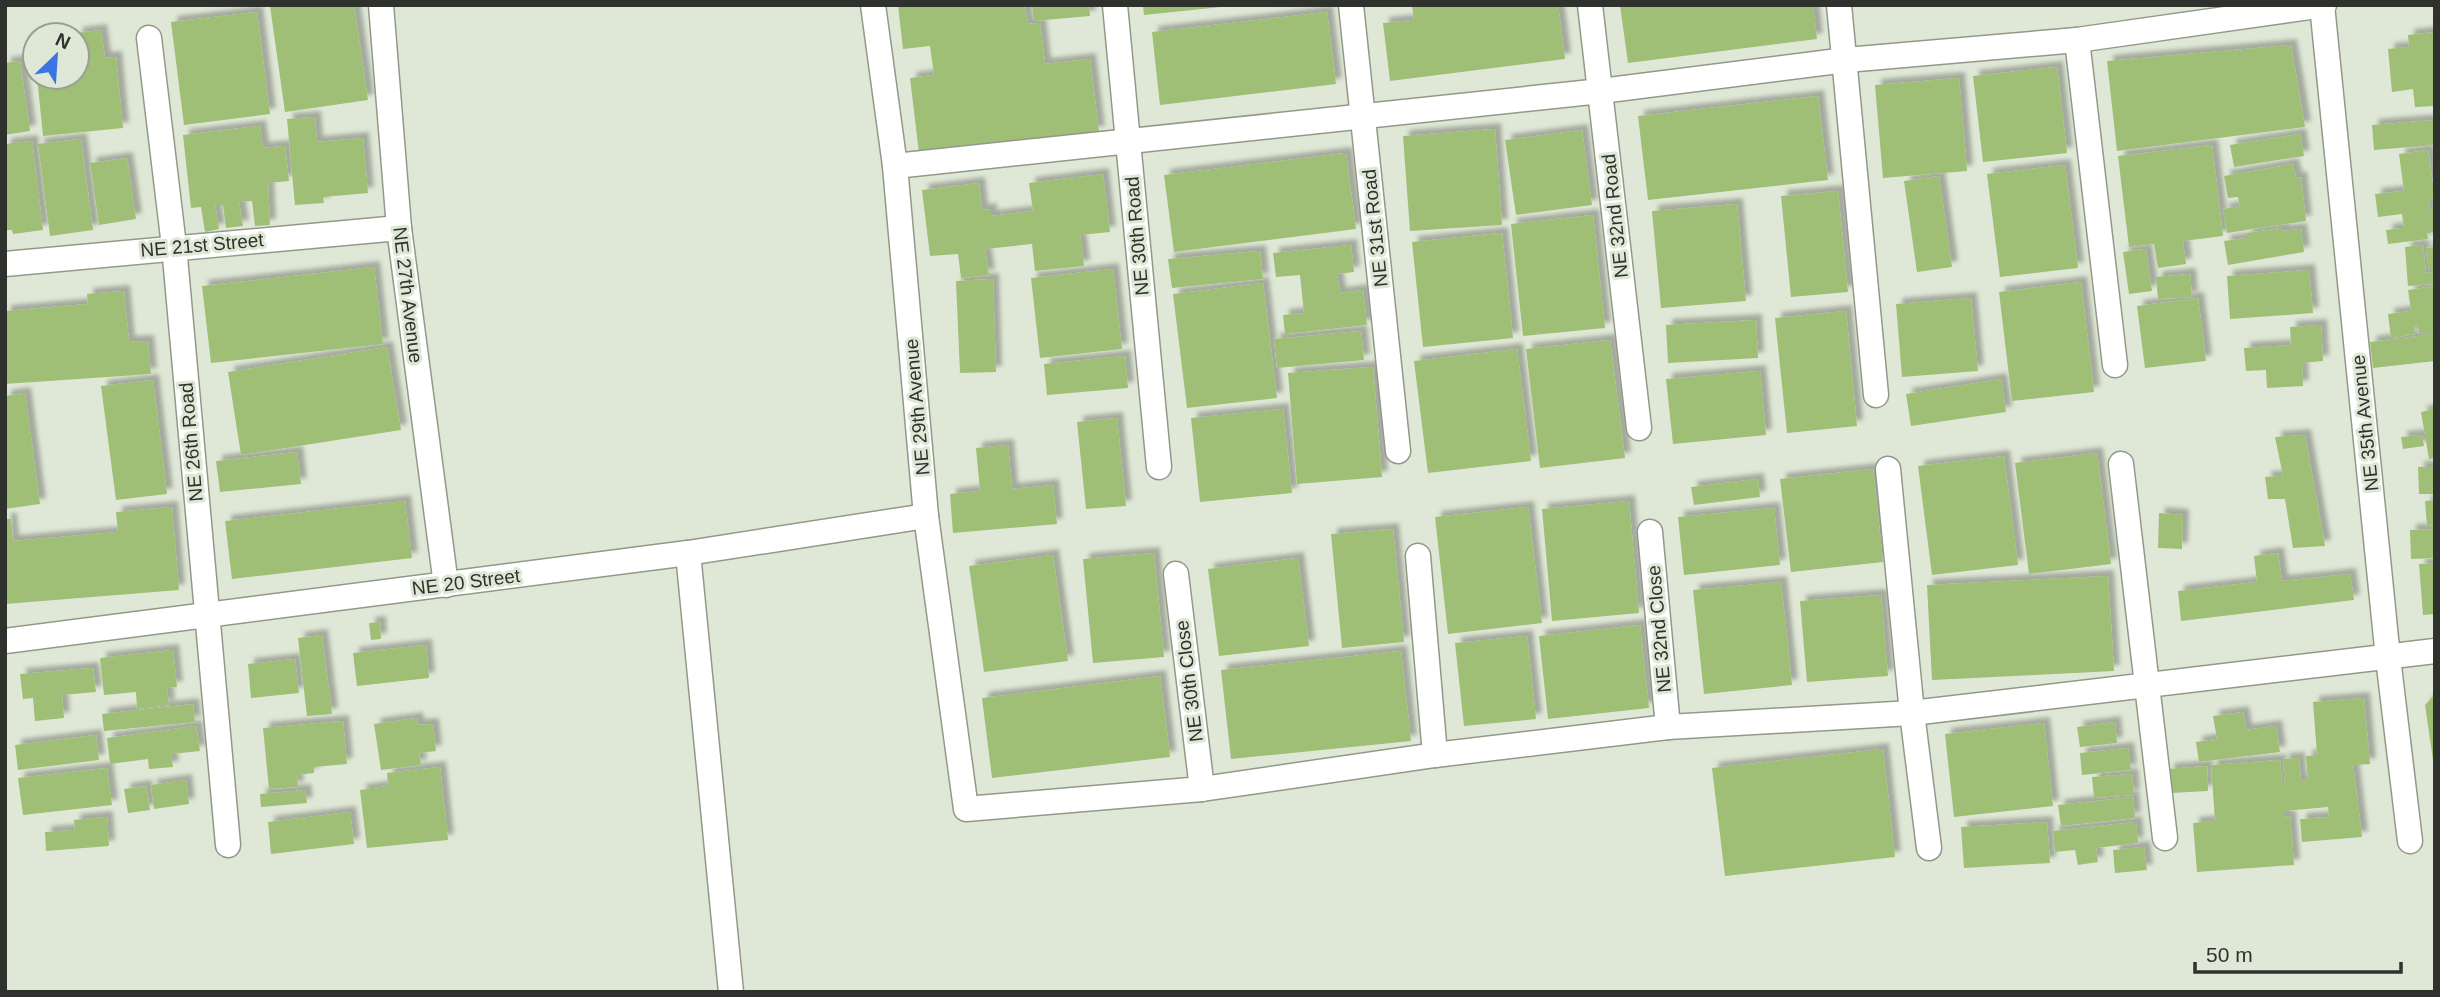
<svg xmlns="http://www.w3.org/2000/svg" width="2440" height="997" viewBox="0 0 2440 997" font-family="Arial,sans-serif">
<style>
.building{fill:#9ebf75;filter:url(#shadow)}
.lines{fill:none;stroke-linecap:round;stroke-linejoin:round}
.minor-casing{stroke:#929989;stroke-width:27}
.minor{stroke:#fff;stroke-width:24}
.labels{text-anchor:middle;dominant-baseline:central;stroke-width:6;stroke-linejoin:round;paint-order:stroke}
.street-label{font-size:19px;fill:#2f322c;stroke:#dfe8d6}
</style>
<defs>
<filter id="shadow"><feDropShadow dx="6" dy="-6" stdDeviation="2" flood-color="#0004"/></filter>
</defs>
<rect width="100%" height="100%" fill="#dfe8d6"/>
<g class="building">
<polygon points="354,5 368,100 285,112 270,6"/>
<polygon points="898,5 1025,5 1028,24 1040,23 1045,64 1090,59 1099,132 919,153 910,78 934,75 930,46 903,49"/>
<polygon points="1032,5 1089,5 1090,16 1034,21"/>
<polygon points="1143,5 1221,5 1221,7 1144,15"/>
<polygon points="1412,5 1558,5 1565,59 1390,81 1383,23 1414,20"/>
<polygon points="1620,5 1813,5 1817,39 1628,63"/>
<polygon points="257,12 270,114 184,125 171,22"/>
<polygon points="1327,12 1336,84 1160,105 1152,32"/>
<polygon points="101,30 105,58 116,57 123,128 43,136 37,77 77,77 77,33"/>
<polygon points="2435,32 2435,106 2415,107 2413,89 2392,92 2388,49 2409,47 2408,35"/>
<polygon points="2291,45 2305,127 2117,151 2107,61"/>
<polygon points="20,61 30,131 5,135 5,63"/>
<polygon points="2057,67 2067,153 1983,162 1973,76"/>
<polygon points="1959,78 1967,171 1883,178 1875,85"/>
<polygon points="1818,96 1828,180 1648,200 1638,116"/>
<polygon points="315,117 317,142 363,138 368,193 323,197 324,203 295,205 287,119"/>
<polygon points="2435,120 2435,145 2374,150 2372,125"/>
<polygon points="260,126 263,148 285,146 289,181 268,183 270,225 255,226 252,201 239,202 243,226 226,228 223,205 215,205 219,229 205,232 201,207 191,208 183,135"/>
<polygon points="1495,129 1502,225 1410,231 1403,136"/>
<polygon points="1582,130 1592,205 1516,215 1505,140"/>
<polygon points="2300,134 2304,156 2234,167 2230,145"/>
<polygon points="81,139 93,230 50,236 38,144"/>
<polygon points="32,141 43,230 13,234 12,230 5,230 5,144"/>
<polygon points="2212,145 2223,236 2183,241 2186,264 2158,268 2154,244 2129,247 2118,156"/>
<polygon points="2428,150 2435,199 2429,200 2430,211 2435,210 2435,232 2427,233 2428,239 2388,244 2386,230 2404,228 2402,214 2378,217 2375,194 2404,191 2399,154"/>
<polygon points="1346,153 1356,229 1174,252 1164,175"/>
<polygon points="127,158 136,219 99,225 90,163"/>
<polygon points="2293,164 2296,178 2301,177 2306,221 2227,233 2223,209 2240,206 2238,197 2228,198 2224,176"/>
<polygon points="2065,165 2078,268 2000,277 1987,174"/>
<polygon points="1103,174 1110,232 1080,235 1084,266 1035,271 1032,244 985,249 989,275 961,278 958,254 930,256 922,190 979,183 982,210 991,209 991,216 1033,211 1029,183"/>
<polygon points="1939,176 1952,267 1917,272 1904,181"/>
<polygon points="1838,191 1848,292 1791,297 1781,196"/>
<polygon points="1737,204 1746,301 1661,308 1652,211"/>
<polygon points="1593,215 1605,328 1523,336 1511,224"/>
<polygon points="2282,228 2282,231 2301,229 2304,252 2228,265 2224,241 2247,238 2247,233"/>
<polygon points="1502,233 1513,338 1423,347 1412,242"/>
<polygon points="1351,245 1354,272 1337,274 1340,293 1363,290 1367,325 1285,334 1283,315 1304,313 1300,275 1276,277 1273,253"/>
<polygon points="2423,245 2426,273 2435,272 2435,284 2408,286 2405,247"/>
<polygon points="2435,247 2435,270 2429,270 2426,248"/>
<polygon points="2146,249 2152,291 2129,294 2123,252"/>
<polygon points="1260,251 1263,279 1172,288 1168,259"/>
<polygon points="374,267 383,344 211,363 202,286"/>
<polygon points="1113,269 1122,349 1040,358 1031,278"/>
<polygon points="2309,270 2313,313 2230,319 2227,276"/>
<polygon points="2190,274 2192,297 2158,299 2156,277"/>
<polygon points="993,279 996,372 960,373 956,281"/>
<polygon points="2081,282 2094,392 2012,401 1999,292"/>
<polygon points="1263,283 1277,398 1187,408 1173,294"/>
<polygon points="2435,286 2435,332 2419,334 2418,325 2414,326 2415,334 2391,338 2388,314 2411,311 2408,290"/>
<polygon points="124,291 129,342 148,341 151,374 5,384 5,311 88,304 87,294"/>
<polygon points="1971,298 1978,371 1902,377 1896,304"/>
<polygon points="2198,298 2206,361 2145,368 2137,306"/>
<polygon points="1846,311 1857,426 1787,433 1775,318"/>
<polygon points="1756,320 1758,358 1668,363 1666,325"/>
<polygon points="2321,325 2323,361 2302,363 2303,386 2267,388 2266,370 2246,371 2244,348 2291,345 2290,327"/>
<polygon points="1361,331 1364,360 1277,368 1274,339"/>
<polygon points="2435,334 2435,361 2373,368 2370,342"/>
<polygon points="1610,340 1625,458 1540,468 1526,349"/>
<polygon points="387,347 401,430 241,455 228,372"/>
<polygon points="1517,349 1531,461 1428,473 1414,361"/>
<polygon points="1125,356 1128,388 1047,395 1044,364"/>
<polygon points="1373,367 1382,477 1297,484 1288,373"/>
<polygon points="1760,371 1766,435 1673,444 1666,379"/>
<polygon points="2001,379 2006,412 1911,426 1906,394"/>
<polygon points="153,380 167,494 116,500 101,386"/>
<polygon points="25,393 40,504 5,509 5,396"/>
<polygon points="1283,409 1292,493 1200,502 1191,418"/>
<polygon points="2435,409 2435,458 2429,459 2421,412"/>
<polygon points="1117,418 1126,506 1086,509 1077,422"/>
<polygon points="2305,435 2325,546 2293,548 2285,499 2268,499 2265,477 2283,476 2275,437"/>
<polygon points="2422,435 2424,446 2403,449 2401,437"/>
<polygon points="1008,445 1012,489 1053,485 1057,524 953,533 950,494 980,491 976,448"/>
<polygon points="297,452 301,484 220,492 216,461"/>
<polygon points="2097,453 2111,564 2029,574 2015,463"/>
<polygon points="2004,456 2018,565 1932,575 1918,466"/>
<polygon points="2418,467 2435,467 2435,494 2419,494"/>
<polygon points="1873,469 1883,562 1791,572 1780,479"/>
<polygon points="1758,479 1760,497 1694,505 1691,487"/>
<polygon points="2435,500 2435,525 2427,526 2425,501"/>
<polygon points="405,501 412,558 232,579 225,521"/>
<polygon points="1629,501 1639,613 1552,621 1542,509"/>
<polygon points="172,507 179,590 5,604 5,519 11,519 13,541 118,532 116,512"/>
<polygon points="1528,507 1542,623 1448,634 1435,517"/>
<polygon points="1774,508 1780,565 1684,575 1678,517"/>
<polygon points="2159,513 2183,515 2182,549 2158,548"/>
<polygon points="1393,529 1404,642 1342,648 1331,534"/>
<polygon points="2435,529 2435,558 2411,559 2410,530"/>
<polygon points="1154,553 1164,657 1093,663 1083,559"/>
<polygon points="2278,553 2282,581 2350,574 2354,600 2181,621 2178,591 2257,582 2254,556"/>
<polygon points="1053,555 1068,661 984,672 969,566"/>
<polygon points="1298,558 1309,646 1219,656 1208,569"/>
<polygon points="2435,563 2435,614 2423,615 2419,564"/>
<polygon points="2108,576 2114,671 1932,680 1927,585"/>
<polygon points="1781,582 1792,685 1704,694 1693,590"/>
<polygon points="1881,595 1888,676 1807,682 1800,601"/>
<polygon points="380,622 381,639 371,640 369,623"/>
<polygon points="1640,625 1649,708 1548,719 1539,636"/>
<polygon points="322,635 332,714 307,716 298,638"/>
<polygon points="1527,636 1536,719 1464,726 1455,643"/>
<polygon points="426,645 429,678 357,686 353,653"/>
<polygon points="173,650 177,687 167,688 169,705 137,709 136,692 104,695 100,658"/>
<polygon points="1401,651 1411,741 1231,759 1221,670"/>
<polygon points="295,659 299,693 251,698 248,664"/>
<polygon points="93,668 96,692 62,695 64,718 35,721 33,698 23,699 20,674"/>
<polygon points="1160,676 1170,757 992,778 982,698"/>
<polygon points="2435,694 2435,760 2433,760 2425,705"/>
<polygon points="2364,698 2370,764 2353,765 2362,837 2302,842 2300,819 2329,817 2328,807 2284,811 2284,817 2290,816 2294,865 2197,872 2193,823 2215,821 2211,765 2280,760 2282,782 2285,782 2283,759 2299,758 2301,781 2308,780 2306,756 2317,755 2313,702"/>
<polygon points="193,704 195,722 104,731 102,714"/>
<polygon points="2243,712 2246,730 2276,726 2280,752 2199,762 2196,742 2217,739 2213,716"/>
<polygon points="417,718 418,725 433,724 436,751 419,753 421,765 381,770 374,724"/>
<polygon points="343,721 347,764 314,767 314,773 297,775 298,787 269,789 263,728"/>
<polygon points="2115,722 2117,743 2080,747 2077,727"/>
<polygon points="2044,723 2053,806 1954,817 1945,734"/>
<polygon points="196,726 200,751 171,754 173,767 149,769 148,759 110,764 107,738"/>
<polygon points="96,735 99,760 18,770 15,745"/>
<polygon points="2128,748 2131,770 2082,775 2080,753"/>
<polygon points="1883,749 1895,857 1725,876 1712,768"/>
<polygon points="2207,766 2208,791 2170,793 2168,769"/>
<polygon points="440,767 448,840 367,848 360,790 388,786 387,773"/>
<polygon points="107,768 112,805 23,815 18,778"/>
<polygon points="2132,774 2134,795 2094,798 2092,777"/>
<polygon points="186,780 189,804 154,809 151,785"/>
<polygon points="146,786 150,810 128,813 124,789"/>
<polygon points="305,790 307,803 261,807 260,794"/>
<polygon points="2133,797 2135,818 2061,826 2058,805"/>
<polygon points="350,812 354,844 271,854 268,822"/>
<polygon points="107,817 109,846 46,851 45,832 75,830 74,820"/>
<polygon points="2047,822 2050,863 1964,868 1961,827"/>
<polygon points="2136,822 2138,843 2096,848 2098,862 2078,865 2075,850 2055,852 2053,831"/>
<polygon points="2144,847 2147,870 2115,873 2113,850"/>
</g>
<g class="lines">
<g class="minor-casing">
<g id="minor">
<polyline points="381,5 399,228 446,585"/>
<polyline points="873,5 895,166 926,516 966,809 1202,789 1435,755 1668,727 1912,713 2435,651"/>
<polyline points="1115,5 1159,467"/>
<polyline points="1351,5 1398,451"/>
<polyline points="1590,5 1639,428"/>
<polyline points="1839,5 1876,395"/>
<polyline points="2322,5 2388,658 2410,841"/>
<polyline points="149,38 174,246 228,845"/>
<polyline points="2077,40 2115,365"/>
<polyline points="895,166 1601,91 1846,60 2077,40 2324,5"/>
<polyline points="5,264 399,228"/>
<polyline points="2121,464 2165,838"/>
<polyline points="1888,469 1912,713 1929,848"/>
<polyline points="1650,532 1668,727"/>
<polyline points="688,553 731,992"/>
<polyline points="1418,556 1435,755"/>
<polyline points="1176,574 1202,789"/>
<polyline points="5,641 688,553 926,516"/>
</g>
</g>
<use href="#minor" class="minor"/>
</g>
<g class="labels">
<g class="street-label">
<text transform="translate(1615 216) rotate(-96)">NE 32nd Road</text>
<text transform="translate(1375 228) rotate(-96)">NE 31st Road</text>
<text transform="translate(1137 236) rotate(-95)">NE 30th Road</text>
<text transform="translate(202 245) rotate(-5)">NE 21st Street</text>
<text transform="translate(408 295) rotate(83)">NE 27th Avenue</text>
<text transform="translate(917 407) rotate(-95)">NE 29th Avenue</text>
<text transform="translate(2365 423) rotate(-96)">NE 35th Avenue</text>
<text transform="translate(191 442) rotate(-95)">NE 26th Road</text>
<text transform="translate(466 582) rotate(-7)">NE 20 Street</text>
<text transform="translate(1659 629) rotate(-95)">NE 32nd Close</text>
<text transform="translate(1189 681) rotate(-97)">NE 30th Close</text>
</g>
</g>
<rect width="2440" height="997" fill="none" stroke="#2f322c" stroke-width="14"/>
<g transform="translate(56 56) rotate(25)"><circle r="33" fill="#dfe8d6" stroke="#999f92" stroke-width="2"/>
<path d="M0-5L12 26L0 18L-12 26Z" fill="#3c74e4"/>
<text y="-10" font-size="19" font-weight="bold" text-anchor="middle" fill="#2f322c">N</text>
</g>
<path d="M2195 962v10h206v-10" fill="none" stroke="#2f322c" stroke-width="3.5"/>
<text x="2206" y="962" font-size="21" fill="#2f322c" stroke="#dfe8d6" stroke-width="5" paint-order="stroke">50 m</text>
</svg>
